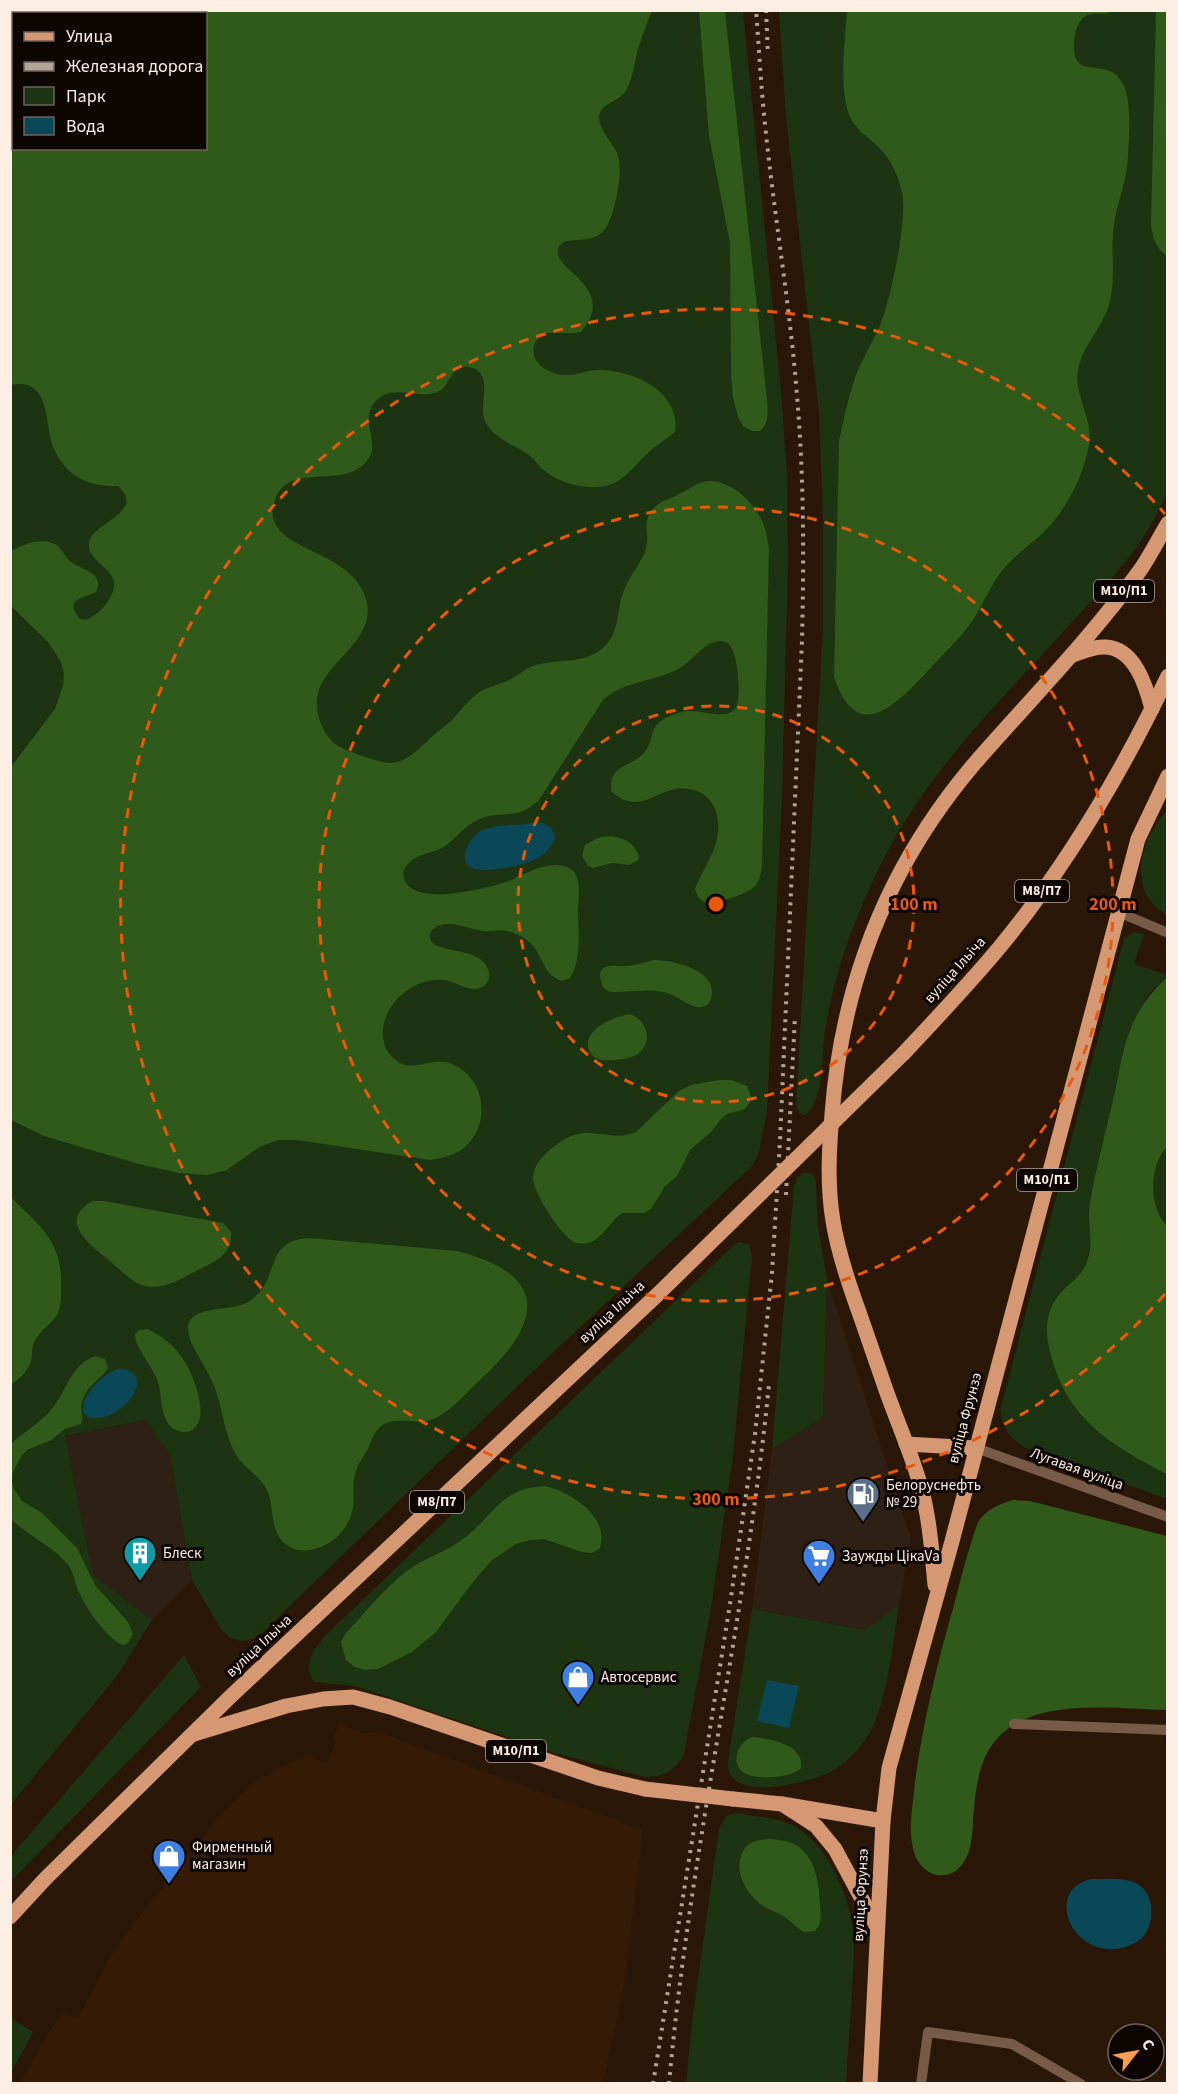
<svg xmlns="http://www.w3.org/2000/svg" width="1178" height="2094" viewBox="0 0 1178 2094" font-family="'Source Sans 3',sans-serif">
<style>
.commercial{fill:#2e2014}
.built{fill:#351b06}
.green{fill:#1c3411;fill-rule:evenodd}
.forest{fill:#305a1a}
.water{fill:#0b4857}
.lines{fill:none;stroke-linecap:round;stroke-linejoin:round}
.street{stroke:#785a49;stroke-width:10}
.primary{stroke:#d59873;stroke-width:15}
.rail{stroke:#b4a397;stroke-width:4;stroke-dasharray:3 6;stroke-linecap:butt}
.primary-bridge{stroke:#d59873;stroke-width:15}
.ring{fill:none;stroke:#e8590c;stroke-width:3;stroke-dasharray:10 8}
.labels{text-anchor:middle;dominant-baseline:central;stroke-width:6;stroke-linejoin:round;paint-order:stroke}
.shield{fill:#0d0502;stroke:#b5a8a0;stroke-width:1.5}
.shield-label{font-size:14px;font-weight:bold;fill:#fdeee4}
.street-label{font-size:15px;fill:#fdeee4;stroke:#0d0502}
.poi-label{font-size:15px;fill:#fdeee4;stroke:#0d0502;text-anchor:start}
.centre{fill:#e8590c;stroke:#0d0502;stroke-width:3}
.ring-label{font-size:18px;text-anchor:middle;font-weight:bold;fill:#e8590c;stroke:#0d0502;stroke-width:6;stroke-linejoin:round;paint-order:stroke}
</style>
<rect width="100%" height="100%" fill="#2b1707"/>
<g class="commercial">
<polygon points="827,1279 911,1539 899,1605 865,1630 752,1609 772,1449 823,1418"/>
<polygon points="146,1420 170,1456 192,1580 152,1620 93,1575 65,1436"/>
</g>
<polygon class="built" points="339,1723 364,1733 379,1732 643,1830 624,1986 603,2083 20,2083 49,2032 64,2012 78,2019 110,1957 127,1932 227,1807 253,1783 277,1769 307,1755 327,1764 336,1743 333,1741"/>
<g class="green">
<path d="M11,11H743L781,391L787,475L788,562L782,797L767,1111L759,1152L752,1166L526,1378L265,1630L253,1639L241,1641L230,1638L221,1629L192,1580L170,1456L146,1420L65,1436L93,1575L152,1620L117,1676L11,1804ZM14,14H206V148H14Z"/>
<path d="M779,11H1168L1167,493C1158,512 1148,531 1136,548C1111,582 1082,610 1055,641C992,708 926,776 884,858C856,914 832,976 824,1039C822,1059 823,1105 805,1115L799,1113L796,1103L823,628V516L819,412L786,117Z"/>
<path d="M1167,810V915C1125,890 1140,841 1167,810Z"/>
<path d="M1134,932L1144,934L1134,964L1167,975V979L1165,978L1149,994L1129,1031L1090,1204V1244L1087,1261L1080,1275L1071,1283L1113,1444L1167,1474V1499L1024,1447C1009,1437 1003,1428 1000,1411L1124,939Z"/>
<path d="M1167,1147V1227C1148,1209 1149,1165 1167,1147Z"/>
<polygon points="803,1173 809,1173 814,1175 816,1182 818,1227 827,1279 823,1418 772,1449 794,1186 797,1178"/>
<path d="M740,1242L749,1245L752,1256L733,1456L711,1608L686,1743L684,1754L677,1765L668,1772L658,1776L645,1777L555,1753L355,1686L314,1682C301,1664 315,1648 327,1634L735,1244Z"/>
<path d="M899,1605C893,1641 887,1704 869,1734C859,1750 846,1764 830,1772C810,1782 750,1797 733,1778C728,1772 728,1767 728,1761L752,1609L865,1630Z"/>
<polygon points="184,1655 201,1687 11,1881 11,1856"/>
<path d="M737,1813C756,1817 782,1817 799,1829C830,1850 849,1895 853,1932C855,1952 853,1972 852,1992C850,2022 848,2053 846,2083L686,2084L692,2022L719,1829C723,1819 726,1814 737,1813Z"/>
<polygon points="11,2018 33,2032 11,2073"/>
</g>
<g class="forest">
<path d="M65,11H652C647,23 642,36 638,49C634,62 633,81 625,92C618,102 601,103 599,116C598,129 612,142 617,153C624,168 616,208 608,224C595,252 560,229 558,252C556,271 618,288 581,332C569,335 555,331 544,334C532,339 530,355 539,364C544,370 557,375 564,375C574,376 585,371 596,370C631,369 681,390 675,432C667,439 659,443 651,450C639,460 631,473 618,481C598,493 564,486 546,472C540,468 536,461 530,456C515,444 491,439 484,418C479,402 495,371 468,367C449,364 451,389 435,393C414,399 388,381 372,406C360,426 387,450 359,468C333,486 285,463 274,503C272,510 272,510 273,517C281,553 352,551 366,599C381,651 295,667 322,726C324,732 330,740 335,744C343,750 382,764 392,763C411,760 421,746 435,734C440,729 447,725 452,720C463,708 471,696 485,689C492,686 500,684 507,681C516,677 523,670 533,666C560,657 590,667 609,641C620,626 617,607 624,590C630,574 645,560 647,543C648,532 644,523 650,513C657,501 669,500 681,493C690,489 697,482 708,481C730,480 752,500 761,519C766,528 767,538 769,548L762,866C761,873 760,879 756,885C749,894 713,906 703,901C698,898 697,895 695,889C701,874 711,859 716,843C725,810 707,782 671,790C659,793 647,802 636,802C625,802 619,798 611,791C609,764 630,768 644,753C653,743 650,728 661,721C667,716 678,713 686,711C701,709 724,721 735,709C742,700 738,656 731,647C729,643 724,641 719,641C704,642 692,662 678,669C654,682 623,681 603,700L539,800C516,822 505,809 480,819C464,825 455,841 440,849C429,854 416,854 408,864C403,869 402,875 405,881C417,907 488,888 509,881C521,876 534,868 547,866C555,864 567,865 573,871C582,881 578,899 578,911C578,932 582,959 570,978C564,981 560,982 554,977C542,969 541,951 528,941C523,936 514,933 508,931C500,930 493,931 485,931C469,930 451,919 436,927C429,931 427,940 435,945C451,953 483,949 489,972C491,982 484,989 474,989C464,989 454,981 444,980C411,976 376,1010 384,1043C386,1052 396,1063 405,1065C419,1068 432,1059 446,1062C484,1072 494,1122 464,1148C453,1156 443,1158 430,1160L297,1140H278L259,1147L227,1170L207,1175L179,1173L139,1164L44,1136L11,1120V767L55,709L63,686L64,674L61,662L48,642L11,606V551C23,545 38,538 52,543C61,546 63,554 69,560C78,570 106,571 96,592C84,598 63,599 80,619L86,620C97,615 104,608 110,598C127,568 86,566 89,542C92,523 147,512 118,486C90,487 66,477 54,449C44,426 52,376 11,385V149L13,146L14,148H206V14L62,13Z"/>
<path d="M699,11H725L767,400C768,413 769,423 760,431H752L743,426L738,417L733,397L731,374L730,243L709,136Z"/>
<path d="M847,11H1113C1103,17 1091,10 1083,18C1076,25 1074,35 1074,44C1072,84 1109,54 1123,84C1132,101 1129,137 1128,157C1127,181 1117,202 1114,225C1110,252 1117,281 1108,308C1101,328 1085,344 1079,365C1071,394 1094,417 1089,445C1084,475 1066,510 1045,531C1030,545 1014,556 1001,572C990,587 983,604 973,620C959,640 940,657 924,675C891,710 856,742 834,677L839,441C843,422 847,403 853,384C859,365 869,348 878,330C890,304 908,220 902,192C899,178 892,162 882,151C873,140 858,132 851,119C838,93 845,40 847,11Z"/>
<path d="M1156,11H1168L1167,256C1156,249 1153,238 1151,225Z"/>
<path d="M608,836C621,837 634,841 639,856L638,860L629,865L612,863L593,868L588,866L582,856L585,845L598,838Z"/>
<path d="M653,960C672,960 714,969 712,994C711,999 710,1004 705,1006C693,1011 681,998 670,994C650,987 631,993 610,992C604,989 602,987 601,981C596,960 617,967 628,966C637,965 645,962 653,960Z"/>
<path d="M1166,978L1168,979L1167,1147C1149,1165 1148,1209 1168,1227L1167,1474C1108,1444 1064,1417 1049,1347C1043,1320 1050,1300 1071,1283C1078,1276 1084,1271 1087,1261C1094,1243 1087,1222 1090,1203C1096,1167 1106,1132 1114,1096C1119,1075 1122,1050 1130,1030C1138,1010 1150,993 1166,978Z"/>
<path d="M629,1014C646,1018 654,1041 639,1053C632,1059 613,1061 603,1060C596,1060 592,1056 589,1050C582,1029 614,1017 629,1014Z"/>
<path d="M719,1080H731L747,1086L752,1099L745,1109L727,1114L721,1119L711,1132L690,1150L677,1176L665,1186L651,1209L644,1213H622C609,1222 603,1239 588,1243C583,1244 578,1244 574,1242C561,1236 532,1191 533,1177C534,1161 552,1147 565,1139C590,1124 611,1143 636,1132L679,1091L691,1085Z"/>
<path d="M10,1196C38,1225 62,1240 61,1283C61,1294 62,1305 57,1315C51,1324 41,1330 36,1339C32,1345 32,1350 32,1357C30,1370 20,1378 11,1385Z"/>
<path d="M93,1201H104L223,1223L231,1232C232,1251 222,1258 206,1266C188,1274 166,1291 145,1286C132,1283 122,1271 112,1263C93,1247 55,1221 93,1201Z"/>
<path d="M309,1238L457,1251C550,1275 543,1322 481,1379C467,1392 453,1409 436,1418C419,1427 394,1414 380,1427C374,1432 372,1440 369,1447C364,1456 357,1465 355,1475C352,1485 355,1496 353,1507C350,1525 338,1540 321,1547C312,1550 303,1552 294,1549C267,1538 276,1510 267,1490C260,1475 243,1468 235,1453C224,1433 223,1409 215,1388C209,1372 199,1359 192,1344C173,1301 228,1314 248,1302C283,1280 261,1241 309,1238Z"/>
<path d="M147,1329C175,1341 191,1365 198,1394C200,1403 202,1413 199,1421C193,1437 175,1434 167,1422C160,1409 162,1395 158,1382C153,1367 142,1356 136,1342L135,1334L139,1330Z"/>
<path d="M95,1356L105,1359L108,1368C101,1379 87,1386 83,1399C79,1408 84,1416 81,1424L65,1429L51,1440L27,1450L21,1456L13,1472L12,1481L14,1489L22,1501L42,1513L77,1548L95,1585L128,1622L133,1634L128,1643L123,1645C108,1640 85,1607 79,1592C75,1584 74,1574 69,1566C57,1549 27,1535 11,1519V1444C23,1432 39,1424 51,1410C66,1393 70,1365 95,1356Z"/>
<path d="M545,1486C571,1492 610,1517 600,1548L592,1553L582,1552L544,1539L530,1540L516,1544L492,1560L472,1583L436,1632L412,1652L378,1669L365,1670L355,1667L346,1660L341,1642L346,1633C365,1613 385,1587 407,1571C424,1558 446,1552 463,1539C495,1515 500,1488 545,1486Z"/>
<path d="M1013,1500L1030,1501L1167,1536V1710C1116,1709 1031,1696 995,1741C980,1759 976,1786 974,1809C972,1829 974,1855 958,1869C952,1875 940,1877 933,1874C925,1871 917,1862 915,1855C907,1833 913,1805 915,1782C923,1722 937,1664 954,1605C961,1578 968,1550 978,1522C987,1509 997,1505 1013,1500Z"/>
<path d="M753,1737C771,1739 804,1744 801,1768C792,1778 758,1780 746,1774C728,1765 738,1741 753,1737Z"/>
<path d="M771,1839C776,1840 784,1840 789,1842C815,1851 819,1881 820,1905C821,1915 822,1923 815,1931L804,1932C797,1928 792,1922 786,1918C780,1913 772,1911 765,1907C748,1897 735,1875 741,1856C746,1841 757,1840 771,1839Z"/>
</g>
<g class="water">
<path d="M540,822C548,825 553,828 555,837C552,846 547,853 538,858C527,865 481,875 470,867C464,863 464,856 466,850C474,828 492,826 512,825C521,825 530,823 540,822Z"/>
<path d="M118,1369C161,1369 123,1426 87,1417L83,1411C83,1392 102,1375 118,1369Z"/>
<polygon points="767,1680 799,1686 789,1728 757,1721"/>
<path d="M1092,1879C1106,1879 1125,1877 1138,1884C1158,1897 1155,1933 1135,1943C1078,1972 1038,1890 1092,1879Z"/>
</g>
<g class="lines">
<g class="street">
<polyline points="1118,912 1168,933"/>
<polyline points="976,1448 1168,1517"/>
<polyline points="1014,1724 1168,1730"/>
<polyline points="921,2084 928,2032 1012,2044 1081,2084"/>
</g>
<g class="primary">
<path d="M1073,655C1084,651 1095,646 1106,647C1135,649 1146,686 1152,709"/>
<path d="M904,1053C936,1019 969,984 999,948C1067,866 1122,772 1168,676"/>
<polyline points="906,1444 976,1448"/>
<path d="M935,1585C932,1554 930,1522 922,1491C913,1457 898,1424 886,1390C877,1364 868,1338 859,1312C848,1282 838,1252 833,1221C827,1185 829,1150 832,1114C842,981 888,865 975,763C1031,699 1091,638 1141,569C1151,554 1159,538 1168,523"/>
<polyline points="194,1734 286,1706 323,1699 353,1697 390,1707 598,1778 645,1789"/>
<polyline points="733,1799 782,1804 883,1821"/>
<polyline points="782,1804 816,1826 835,1849 877,1927"/>
<polyline points="10,1917 46,1878 230,1697 656,1296"/>
<polyline points="870,2084 883,1821 889,1768 951,1545 1138,839 1168,776"/>
</g>
<g class="rail">
<polyline points="766,10 768,55"/>
<polyline points="786,1195 795,1016"/>
<path d="M653,2084L730,1604L755,1434L772,1273L780,1141L802,641C804,559 804,477 797,396C790,305 774,215 765,124C761,86 759,48 756,10"/>
<path d="M669,2084C690,1849 746,1618 769,1384"/>
</g>
<g class="primary-bridge">
<polyline points="656,1296 904,1053"/>
<polyline points="645,1789 733,1799"/>
</g>
</g>
<g class="ring">
<circle cx="716" cy="904" r="198"/>
<circle cx="716" cy="904" r="397"/>
<path d="M1165 1294A595 595 0 1 1 1165 514"/>
</g>
<defs>
<g id="fuel-pin" transform="scale(1.725)"><path d="M0 17L-7.5 6A9.5 9.5 0 1 1 7.5 6Z" fill="#5c6f8a" stroke="#0d0502"/><path d="M-5.5-6h7V0h2V4h1.3V-2.5L3-4.5l.8-.8L6-3V5H2.5V1h-1V6h-7ZM-4.2-4.7v3.2H.2V-4.7Z" fill="#fff"/></g>
<g id="building-pin" transform="scale(1.725)"><path d="M0 17L-7.5 6A9.5 9.5 0 1 1 7.5 6Z" fill="#0f9aa8" stroke="#0d0502"/><path d="M-4-6H4V6H1V3H-1V6H-4ZM-2.5-4.3h1.7v1.8h-1.7ZM.8-4.3h1.7v1.8H.8ZM-2.5-1h1.7V.8h-1.7ZM.8-1h1.7V.8H.8Z" fill="#fff"/></g>
<g id="supermarket-pin" transform="scale(1.725)"><path d="M0 17L-7.5 6A9.5 9.5 0 1 1 7.5 6Z" fill="#3f7fe0" stroke="#0d0502"/><path d="M-6-5.5h2.5l.6 2H6L4.5 2H-2.5L-4.4-4H-6ZM-1.5 3.2a1.3 1.3 0 1 0 .1 0ZM3 3.2a1.3 1.3 0 1 0 .1 0Z" fill="#fff"/></g>
<g id="shop-pin" transform="scale(1.725)"><path d="M0 17L-7.5 6A9.5 9.5 0 1 1 7.5 6Z" fill="#3f7fe0" stroke="#0d0502"/><path d="M-5-2.5h2.3a2.7 3.5 0 0 1 5.4 0H5L5.5 6h-11ZM-1.5-2.5h3a1.5 2.3 0 0 0-3 0Z" fill="#fff"/></g>
</defs>
<g fill-rule="evenodd">
<use href="#fuel-pin" x="863" y="1494"/>
<use href="#building-pin" x="140" y="1553"/>
<use href="#supermarket-pin" x="819" y="1556"/>
<use href="#shop-pin" x="578" y="1677"/>
<use href="#shop-pin" x="169" y="1856"/>
</g>
<g class="labels">
<g class="shield">
<rect x="1094" y="580" width="60" height="22" rx="4.5"/>
<rect x="1015" y="880" width="54" height="22" rx="4.5"/>
<rect x="1017" y="1169" width="60" height="22" rx="4.5"/>
<rect x="410" y="1491" width="54" height="22" rx="4.5"/>
<rect x="486" y="1740" width="60" height="22" rx="4.5"/>
</g>
<g class="shield-label">
<text x="1124" y="591">М10/П1</text>
<text x="1042" y="891">М8/П7</text>
<text x="1047" y="1180">М10/П1</text>
<text x="437" y="1502">М8/П7</text>
<text x="516" y="1751">М10/П1</text>
</g>
<g class="street-label">
<text transform="translate(955 970) rotate(-48)">вуліца Ільіча</text>
<text transform="translate(612 1312) rotate(-43)">вуліца Ільіча</text>
<text transform="translate(965 1418) rotate(-75)">вуліца Фрунзэ</text>
<text transform="translate(1077 1469) rotate(20)">Лугавая вуліца</text>
<text transform="translate(259 1646) rotate(-43)">вуліца Ільіча</text>
<text transform="translate(861 1895) rotate(-87)">вуліца Фрунзэ</text>
</g>
<g class="poi-label">
<text x="886" y="1485">Белоруснефть<tspan x="886" dy="17">№ 29</tspan></text>
<text x="163" y="1553">Блеск</text>
<text x="842" y="1556">Заужды ЦікаVа</text>
<text x="601" y="1677">Автосервис</text>
<text x="192" y="1847">Фирменный<tspan x="192" dy="17">магазин</tspan></text>
</g>
</g>
<circle cx="716" cy="904" r="9" class="centre"/>
<g class="ring-label">
<text x="914" y="910">100 m</text>
<text x="1113" y="910">200 m</text>
<text x="716" y="1505">300 m</text>
</g>
<rect width="1178" height="2094" fill="none" stroke="#fdeee4" stroke-width="24"/>
<rect x="12" y="12" width="195" height="138" fill="#0d0502" stroke="#6d625c" stroke-width="1.5"/>
<rect x="24" y="32" width="30" height="9" fill="#d59873" stroke="#6d625c" stroke-width="1.5"/>
<text x="66" y="42" font-size="18" fill="#fdeee4">Улица</text>
<rect x="24" y="62" width="30" height="9" fill="#b4a397" stroke="#6d625c" stroke-width="1.5"/>
<text x="66" y="72" font-size="18" fill="#fdeee4">Железная дорога</text>
<rect x="24" y="87" width="30" height="18" fill="#1c3411" stroke="#6d625c" stroke-width="1.5"/>
<text x="66" y="102" font-size="18" fill="#fdeee4">Парк</text>
<rect x="24" y="117" width="30" height="18" fill="#0b4857" stroke="#6d625c" stroke-width="1.5"/>
<text x="66" y="132" font-size="18" fill="#fdeee4">Вода</text>
<g transform="translate(1136 2052) rotate(59)"><circle r="28" fill="#0d0502" stroke="#6d625c" stroke-width="1.5"/>
<path d="M0-4.5L10 22L0 15L-10 22Z" fill="#fd9c56"/>
<text y="-9" font-size="16" font-weight="bold" text-anchor="middle" fill="#fdeee4">С</text>
</g>
</svg>
